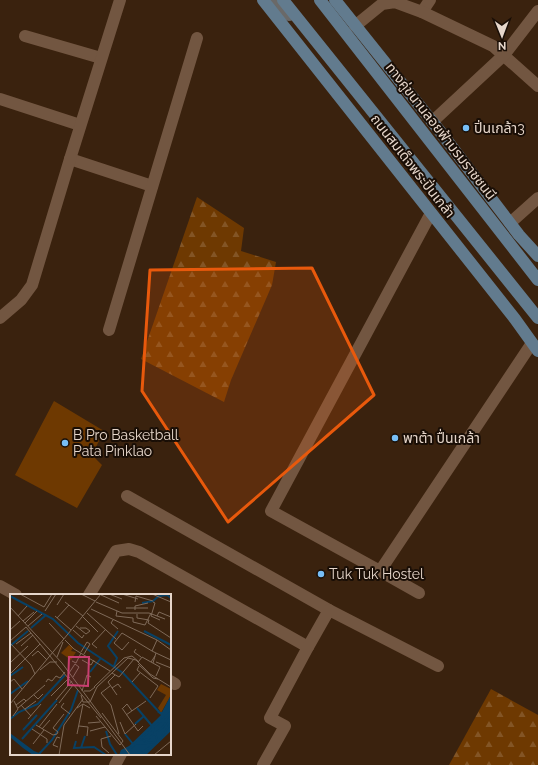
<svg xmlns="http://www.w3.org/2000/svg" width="538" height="765" viewBox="0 0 538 765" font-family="Raleway,'Noto Sans Thai',sans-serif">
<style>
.grass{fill:#6e3901}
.forest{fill:url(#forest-firs)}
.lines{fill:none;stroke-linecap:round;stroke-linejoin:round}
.minor{stroke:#725641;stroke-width:12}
.secondary{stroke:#6a6968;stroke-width:12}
.primary{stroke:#627b8e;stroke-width:12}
.marked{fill:#e8590c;fill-opacity:0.2;stroke:#e8590c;stroke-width:3;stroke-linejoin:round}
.poi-dot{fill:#78bff7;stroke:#190e06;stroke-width:1.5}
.labels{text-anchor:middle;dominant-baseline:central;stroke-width:4;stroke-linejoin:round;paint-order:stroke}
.poi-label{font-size:14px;fill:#e6d6ca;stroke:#190e06;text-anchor:start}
.street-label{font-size:14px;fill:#e6d6ca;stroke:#190e06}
.inset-river{fill:none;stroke:#084165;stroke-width:2}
.inset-road{fill:none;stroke:#7f6a59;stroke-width:1}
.view{fill:#c93e71;fill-opacity:0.15;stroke:#c93e71;stroke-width:2}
.inset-edge{fill:none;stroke:#e6d6ca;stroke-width:2}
</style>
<defs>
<pattern id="forest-firs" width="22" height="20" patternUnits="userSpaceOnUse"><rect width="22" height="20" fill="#6e3901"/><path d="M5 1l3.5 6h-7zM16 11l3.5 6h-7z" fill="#835525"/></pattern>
</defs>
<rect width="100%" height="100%" fill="#3a220e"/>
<polygon class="grass" points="54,401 104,431 92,455 102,465 77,508 15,475"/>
<g class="forest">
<polygon points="197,197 244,228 241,251 276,262 272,285 231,380 224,402 141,359"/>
<polygon points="491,689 538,715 538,765 449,765"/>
</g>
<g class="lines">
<g class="minor">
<polyline points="422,12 430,0"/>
<polyline points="355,26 382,4 395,2 422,12 493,46 538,86"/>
<polyline points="25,36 101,58"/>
<polyline points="0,99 80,125"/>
<polyline points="432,122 504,55 538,11"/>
<polyline points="70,159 152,186"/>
<polyline points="431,213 271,511 380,571 532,343"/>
<polyline points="510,223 538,198"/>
<polyline points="0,318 21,300 32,285 70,159 120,0"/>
<polyline points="109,330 197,38"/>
<polyline points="127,496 329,610"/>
<polyline points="380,571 419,593"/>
<polyline points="0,586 16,595"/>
<polyline points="89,595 116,551 129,549 139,552 308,647"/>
<polyline points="170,681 175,684"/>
<polyline points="115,765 121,754"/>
<polyline points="263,765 285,726 270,718 308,647 329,610 438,666"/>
</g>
<polyline class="secondary" points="275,0 289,15"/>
<g class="primary">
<polyline points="263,0 515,319 538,351"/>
<polyline points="283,0 538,318"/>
<polyline points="320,0 538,280"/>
<polyline points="335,0 439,130 519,235 538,256"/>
</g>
</g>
<path class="marked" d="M312,268L374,395L228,522L142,391L150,270Z"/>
<g class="poi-dot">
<circle cx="466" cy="128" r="4"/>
<circle cx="395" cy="438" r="4"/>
<circle cx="65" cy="443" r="4"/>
<circle cx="321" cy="574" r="4"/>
</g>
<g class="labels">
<g class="poi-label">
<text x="474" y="128">ปิ่นเกล้า3</text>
<text x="73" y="435">B Pro Basketball<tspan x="73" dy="16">Pata Pinklao</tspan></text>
<text x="403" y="438">พาต้า ปื่นเกล้า</text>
<text x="329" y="574">Tuk Tuk Hostel</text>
</g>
<g class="street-label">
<text transform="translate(441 131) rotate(52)">ทางคู่ขนานลอยฟ้าบรมราชชนนี</text>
<text transform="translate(413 166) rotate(52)">ถนนสมเด็จพระปิ่นเกล้า</text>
</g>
</g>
<g transform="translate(10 594)">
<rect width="161" height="161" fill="#3a220e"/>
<path d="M59,51L63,54L61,57L66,58L61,66L51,59Z" fill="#6e3901"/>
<path d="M151,90L161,95V101L151,119L148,114L156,101L147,96Z" fill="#6e3901"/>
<path d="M161,101V137L136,161H109L111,156L119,152L146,126L151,121L147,118H152ZM0,139L24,157L29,159L31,156L29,159L32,161H23L13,154L0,143Z" fill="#084165"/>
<path class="inset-river" d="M0,2L43,25L68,49L113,79L150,119M150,2L157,1L161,4M132,9L143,7L150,1M21,34L36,21M134,37L161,51M0,52L18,37M104,72L107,64L98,52L108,37M80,78L91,64M0,82L13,73M0,100L18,87M127,114L143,133M0,125L9,118L28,110L55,81M125,130L134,122M142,131L148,148M13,136L27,121M96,137L100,150L107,161M115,140L123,150M12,145L47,106M66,147L64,154L84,153L96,161M129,150L145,148M121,152L138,145L153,133L161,122M71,154L75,142M28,161L42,146L61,116L68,96M113,161L161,118M128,161L148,148L161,129"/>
<path class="inset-road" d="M10,0L34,13L42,0M71,0L85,7M99,0L112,5M112,0L128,5M142,0L161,8M91,1L109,9M55,8L73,22M86,8L112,19H139L155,25M125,8L126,2L143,7M143,8L145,9L141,22L150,26M47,11L54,0M0,13L52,69L120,161M116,14H138M81,15L147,46L142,57L146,59L145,62M125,16V12L138,9M35,17L46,0M107,17L106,22L123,24V28L135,31L141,19M77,19L106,45M127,20V24L139,26L138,29L161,44M8,22L17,12M45,22L61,36M147,22L149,18L161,23M73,23L88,38M47,24L59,11M103,26L101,29L108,35M13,27L24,18M15,29L27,17M39,29L54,45M18,32L32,20M66,32L76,40L80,37L76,34H70M16,33L91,124M0,36L10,27M63,36L72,44L74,41M55,46L64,55L100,77M147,46L161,56M0,47L16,33M119,48L112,56L104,49L112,39L142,57M0,49L21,71L25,80M6,50L21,39M11,52L23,41M87,54L82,50L96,35M126,55L124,58L131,63M71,58L77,48L80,50L74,60M146,59L161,66M22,62L28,57L37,66M47,63L53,48M72,66L81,71L84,66M62,67L66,69L71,59M129,67L132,63L150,73L146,82M141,68L145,62L143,69M146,68L161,74M0,69L18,52M128,70L143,84L148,85M129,72L127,76L148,92L140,104M30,76L40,68H47M1,79L30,50M59,79L65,70L69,73L63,83M102,79L109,83L124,65M105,81L98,88L107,101M0,88L4,85L12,95M36,88L38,85L42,87L46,82L50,84L55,78M122,88L130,79M100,92L91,99L101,111L109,140M84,93L114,64L122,62L129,68M102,94L108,90L111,94M72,97L77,81L81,83M74,97H80L85,93M24,101L28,105L33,100M71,101L73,108H80L87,93L118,64L126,66L140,80L161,93M41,102L60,83M46,106L62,87M49,109L63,91M54,109L51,113L60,120M0,110L91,0M6,111L14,105L16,107M11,111L21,122M8,114L35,91M67,114L73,110L80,114M112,114L128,137L133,132M113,114L117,110L122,117M15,115L26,107M116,121L136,107M3,122L8,115L4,107M86,122L110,151L113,147L92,119M18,125L31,110M110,128L115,140L126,130M78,129L90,128M26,131L43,141L47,140M69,132L78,133L77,142M29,133L47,110M22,135L37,145V149M32,135L40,126M80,137L95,133M47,140L48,138L43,134L54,120M67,140L73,110M23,150L34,136M48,153L43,151L47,143L50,144M99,159L92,153L91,145L101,142M49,161L54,131L73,105M144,161L161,147"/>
<path class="view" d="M59,63H79L78,92L58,91Z"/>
<rect width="161" height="161" class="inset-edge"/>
</g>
<g transform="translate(502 36) rotate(179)" stroke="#190e06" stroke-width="3" paint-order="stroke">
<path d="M0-3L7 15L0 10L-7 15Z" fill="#e6d6ca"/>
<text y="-6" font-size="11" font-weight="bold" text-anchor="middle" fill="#e6d6ca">N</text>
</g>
</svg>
